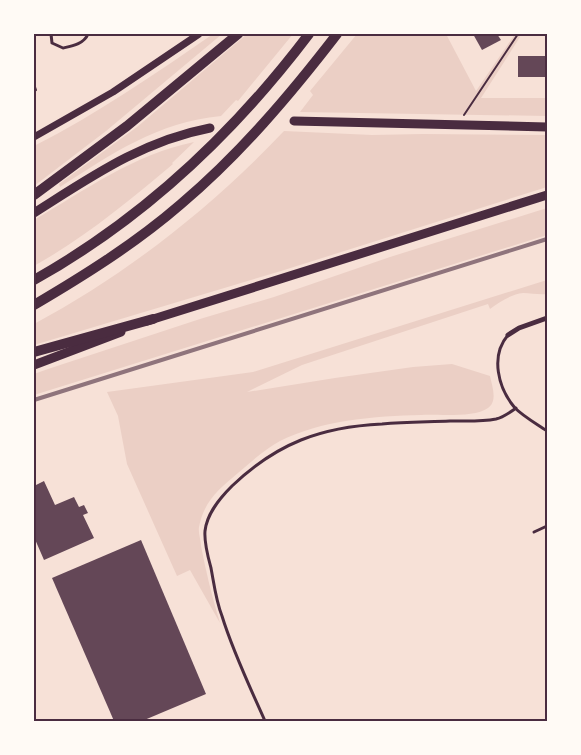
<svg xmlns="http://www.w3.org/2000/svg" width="581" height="755" viewBox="0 0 581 755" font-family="'Asap Condensed',sans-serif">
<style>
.green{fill:#ebcfc5}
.building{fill:#644757}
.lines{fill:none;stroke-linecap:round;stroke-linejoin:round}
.path{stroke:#4a2c40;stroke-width:2}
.service{stroke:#4a2c40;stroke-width:3}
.minor{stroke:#4a2c40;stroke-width:5}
.tertiary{stroke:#4a2c40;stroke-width:7}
.primary{stroke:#4a2c40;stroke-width:9}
.motorway{stroke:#4a2c40;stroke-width:10}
.rail{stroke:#8f747c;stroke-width:4}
.neatline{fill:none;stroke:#4a2c40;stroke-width:2}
</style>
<rect width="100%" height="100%" fill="#f7e1d7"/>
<g class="green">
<path d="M213,34H222L106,131L34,186V146C97,114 155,74 213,34Z"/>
<path d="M247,34H293L238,101L236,100L221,116C157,122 112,154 60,187L59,184L137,127Z"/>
<polygon points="357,34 446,34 476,91 515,34 517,34 520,37 481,98 547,98 547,116 300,112 313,95 310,91"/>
<path d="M284,131L372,135L423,134L547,135V187L281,271L34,345V324C127,274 211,208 284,131Z"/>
<path d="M194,142L172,163L173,164C129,201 84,238 34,266V220C87,189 133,155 194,142Z"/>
<polygon points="547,208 547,235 34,395 34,374 48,369 200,319 274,297 390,257"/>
<path d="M547,280V294C538,295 532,293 523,293C512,294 499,302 490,309L488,304L302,365L247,392L335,378L413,367L452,364L490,376C492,386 498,401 488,408C474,418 439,414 421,415C375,416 322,420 280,441C265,449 251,462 238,473C219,489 204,501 199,527C198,533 201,540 201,546C206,572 212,597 220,623L190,570L177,576L127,464L118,416L107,392L253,372Z"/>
</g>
<g class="building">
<polygon points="473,34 497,34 501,40 482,50"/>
<rect x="518" y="56" width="29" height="21"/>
<polygon points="44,481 55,505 74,497 79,507 84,505 88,513 83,515 94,538 44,560 34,537 34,486"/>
<polygon points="141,540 206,694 142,721 114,721 52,578"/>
</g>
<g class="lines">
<g class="path">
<polyline points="34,84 36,90 34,91"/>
<polyline points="464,115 518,34"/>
</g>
<g class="service">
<path d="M51,34L52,43L63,48C72,46 84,44 88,34"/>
<path d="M508,335C490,356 498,388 515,408C524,417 537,424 547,431"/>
<polyline points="534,532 547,526"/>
<path d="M265,721C250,687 233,652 222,616C216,601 214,584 211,568C208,557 204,543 205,531C207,513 220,498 232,486C277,443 321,427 382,424C405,422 428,422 450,421C465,421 481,422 496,419C504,417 509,413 516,408"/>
</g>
<polyline class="minor" points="508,335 519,328 547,318"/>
<polyline class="tertiary" points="34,137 113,92 199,34"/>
<g class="primary">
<polyline points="294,121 547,127"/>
<path d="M34,213C91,177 142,141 210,128"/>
<polyline points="147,321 547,195"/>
<polyline points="34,365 121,332"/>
</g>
<g class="motorway">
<polyline points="34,195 127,126 238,34"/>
<path d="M34,280C143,219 234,133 309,34"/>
<path d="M34,305C85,275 136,243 181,204C240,154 290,95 337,34"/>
<polyline points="34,352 153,319"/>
</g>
<polyline class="rail" points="34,400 547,239"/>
</g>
<rect width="581" height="755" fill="none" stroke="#fffaf5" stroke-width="70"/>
<rect x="35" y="35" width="511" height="685" class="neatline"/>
</svg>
